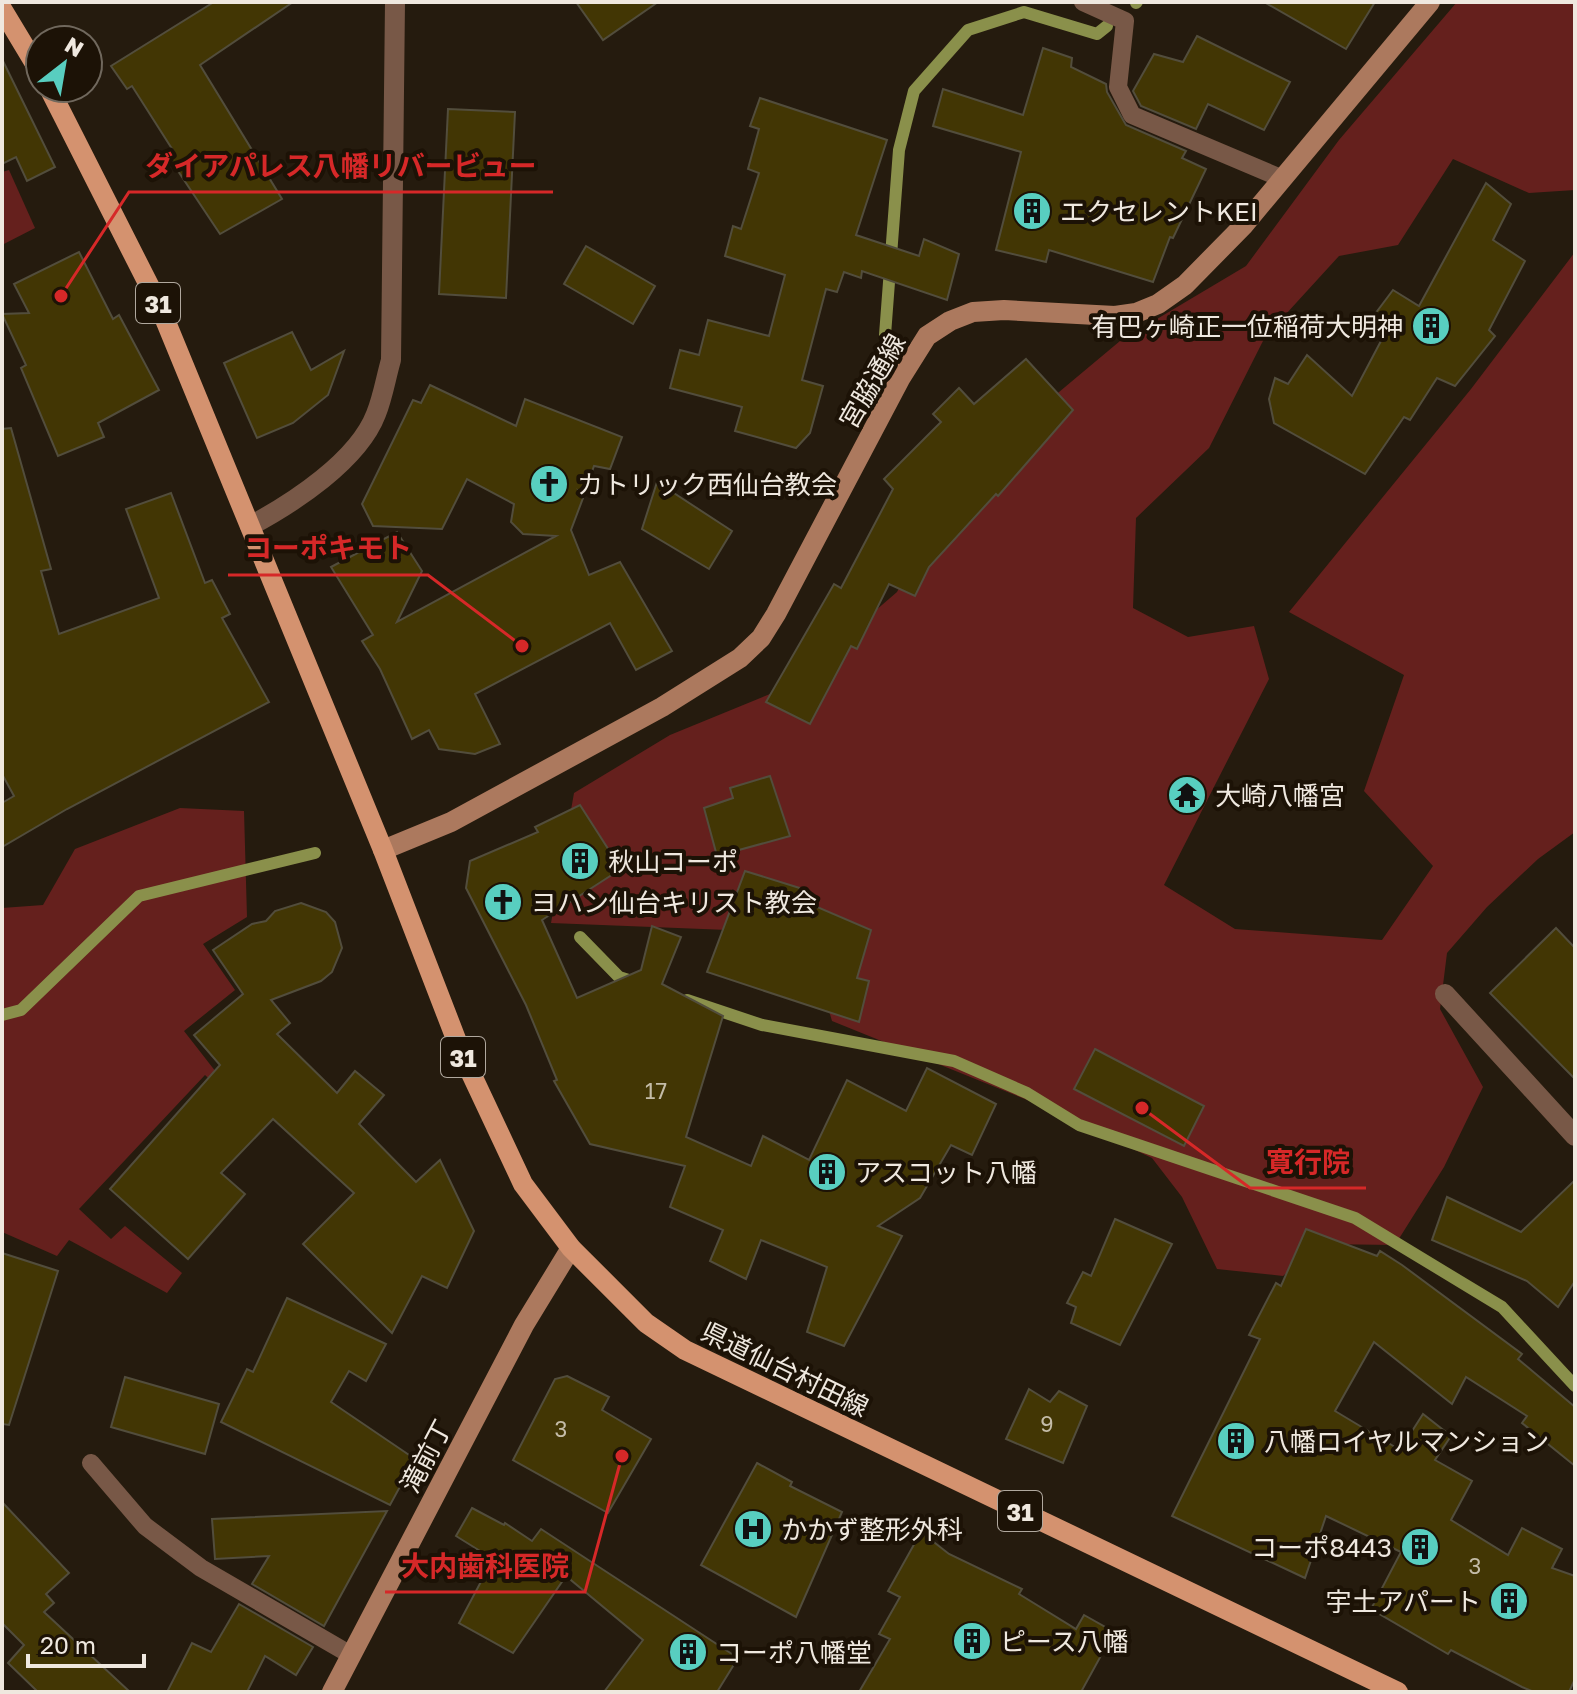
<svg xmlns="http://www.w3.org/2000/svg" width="1577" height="1694" viewBox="0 0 1577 1694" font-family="'Golos Text','Noto Sans JP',sans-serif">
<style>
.green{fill:#65201d}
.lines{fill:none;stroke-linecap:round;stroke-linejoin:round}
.stream{stroke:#8a904b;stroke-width:12}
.building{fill:#423604;stroke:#524d3c;stroke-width:2}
.lane{stroke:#785847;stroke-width:18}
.street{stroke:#785847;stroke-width:20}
.secondary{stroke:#ac795e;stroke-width:20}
.primary{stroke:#d4926f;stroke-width:20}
.labels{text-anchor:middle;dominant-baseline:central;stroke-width:8;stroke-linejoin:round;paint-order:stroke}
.number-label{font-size:22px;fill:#c4bca8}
.shield{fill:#1c1206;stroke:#b0a89e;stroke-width:2}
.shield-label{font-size:24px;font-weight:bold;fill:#efe8df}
.poi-label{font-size:26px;fill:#efe8df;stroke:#1c1206;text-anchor:start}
.street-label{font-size:26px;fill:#efe8df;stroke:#1c1206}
.leader{fill:none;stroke:#d62828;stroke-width:3}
.callout-dot{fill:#d62828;stroke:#1c1206;stroke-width:3}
.callout-label{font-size:28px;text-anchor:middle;font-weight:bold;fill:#d62828;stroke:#1c1206;stroke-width:8;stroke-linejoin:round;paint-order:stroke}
</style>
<rect width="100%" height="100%" fill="#251b0e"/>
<g class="green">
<polygon points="1457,2 1575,2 1575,190 1529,193 1453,159 1398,245 1339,256 1265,337 1209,448 1136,518 1133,608 1188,637 1254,626 1269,679 1164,885 1235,929 1382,940 1433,866 1364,791 1404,675 1289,612 1471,389 1575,252 1575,832 1538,859 1487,907 1447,953 1440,1009 1483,1087 1444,1167 1395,1245 1319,1244 1283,1276 1217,1269 1182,1197 1152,1158 1037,1104 832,1021 814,959 728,930 551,923 574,793 670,735 787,687 897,592 955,479 1120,341 1246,266 1339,140"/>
<polygon points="9,170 35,228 2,245 2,172"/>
<polygon points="180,808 244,811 247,917 203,944 235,990 184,1031 223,1081 219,1088 205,1075 79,1209 111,1239 125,1226 182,1273 167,1293 69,1240 57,1256 2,1232 2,908 43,905 75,849"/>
</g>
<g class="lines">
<g class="stream">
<polyline points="1136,3 1137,2"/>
<polyline points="885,335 899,150 914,91 968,30 1024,12 1097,34 1107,26"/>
<polyline points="580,937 619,977 635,982"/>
<polyline points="687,1000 762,1025 954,1061 1027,1093 1079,1125 1355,1218 1502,1307 1575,1386"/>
<polyline points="2,1015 21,1010 139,896 315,853"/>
</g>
</g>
<g class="building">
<polygon points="214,2 293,2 200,65 282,199 220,234 168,156 174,152 132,86 127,89 111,66"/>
<polygon points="576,2 658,2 603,40"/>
<polygon points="1264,2 1375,2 1346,49"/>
<polygon points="1197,36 1290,82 1264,130 1208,104 1196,129 1141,106 1133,91 1154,54 1183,62"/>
<polygon points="1043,48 1072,58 1071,67 1106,84 1107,92 1126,125 1186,151 1182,158 1206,169 1173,238 1170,237 1153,282 1049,250 1046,262 996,250 1021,152 933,126 943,89 1023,115"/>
<polygon points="2,59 55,167 27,181 16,157 2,164"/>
<polygon points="760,98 887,140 856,235 919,256 924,239 959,254 947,300 862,271 861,278 844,272 837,292 826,289 802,380 823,386 810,433 796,448 735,431 742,407 670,388 680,350 699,355 708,320 769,336 785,275 725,256 733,226 741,229 759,173 748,169 759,129 750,126"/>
<polygon points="448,109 515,112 506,298 439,294"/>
<polygon points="1486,183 1511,204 1493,240 1525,261 1489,330 1495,336 1455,386 1437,378 1410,420 1404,417 1365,474 1274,423 1269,399 1275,378 1288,384 1307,355 1352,396 1382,339 1369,322 1393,290 1419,306"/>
<polygon points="586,246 655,286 633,324 564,284"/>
<polygon points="79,252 113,319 119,315 159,390 98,423 104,437 58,456 21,368 26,365 2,314 29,313 14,284"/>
<polygon points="292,332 311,370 344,351 328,395 293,423 257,438 224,363"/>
<polygon points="1026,359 1073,410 998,496 996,494 929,567 915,596 889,584 857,649 851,646 810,724 766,702 834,584 841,588 893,489 884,479 941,422 933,414 959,388 974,404"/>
<polygon points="430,385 516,426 525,399 622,437 610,469 594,466 584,494 579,491 583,498 571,530 589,575 620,562 672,651 636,670 610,623 475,694 500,744 475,754 439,749 429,730 412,739 380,669 362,641 373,635 331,567 397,532 422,571 397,622 556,536 523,534 511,522 514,504 467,479 442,529 373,526 362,504 413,400 421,403"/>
<polygon points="11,428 51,569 41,571 59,634 159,598 126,509 171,493 205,583 212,580 230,614 222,618 269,702 67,809 2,847 2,803 14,796 2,774 2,429"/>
<polygon points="657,482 732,531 709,569 642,529"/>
<polygon points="770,776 790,836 717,856 704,808 733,798 730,788"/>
<polygon points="580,805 621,869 542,920 577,998 641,970 652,926 681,937 662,984 723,1016 686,1137 751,1166 763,1136 809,1160 847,1080 906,1111 927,1068 996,1104 972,1155 951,1145 920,1198 878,1226 902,1236 844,1346 807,1332 827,1267 761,1240 746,1279 710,1261 723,1230 670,1207 685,1166 590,1144 554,1081 557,1080 526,1005 466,888 470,861 538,832 535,827"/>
<polygon points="745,871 806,890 803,901 871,930 857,978 869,981 859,1022 707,972"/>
<polygon points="301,903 326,912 335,922 342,948 332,972 321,981 271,1000 290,1023 277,1034 337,1093 355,1071 384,1095 359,1124 416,1182 440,1160 474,1231 447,1288 422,1276 392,1333 303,1244 354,1193 273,1119 221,1173 245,1194 188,1259 110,1189 220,1065 194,1035 243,994 213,950 252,924 266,921 275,911"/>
<polygon points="1556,928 1575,948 1575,1079 1490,993"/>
<polygon points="1095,1049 1204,1106 1184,1146 1074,1089"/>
<polygon points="1575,1180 1575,1281 1558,1307 1527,1281 1432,1240 1447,1197 1521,1232"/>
<polygon points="1115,1219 1172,1244 1120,1345 1071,1323 1076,1307 1067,1303 1083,1272 1091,1276"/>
<polygon points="1306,1229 1377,1256 1380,1251 1402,1265 1522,1354 1518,1359 1575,1407 1575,1466 1522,1423 1527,1416 1466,1377 1452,1404 1374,1342 1335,1411 1400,1450 1423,1414 1451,1436 1435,1460 1472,1481 1451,1520 1508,1555 1522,1528 1562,1549 1552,1568 1575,1576 1575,1679 1569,1692 1534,1692 1522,1687 1451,1650 1448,1654 1371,1609 1401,1552 1326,1516 1305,1578 1172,1516 1260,1339 1249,1335 1276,1283 1281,1286"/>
<polygon points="2,1253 58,1271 9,1425 2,1424"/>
<polygon points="287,1298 386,1344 366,1381 349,1371 331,1402 415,1459 390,1505 221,1422 247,1369 253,1372"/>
<polygon points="567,1376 609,1397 602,1410 651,1439 608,1513 513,1460 555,1379"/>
<polygon points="125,1377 219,1404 205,1454 111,1427"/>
<polygon points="1029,1389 1050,1402 1059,1391 1087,1406 1063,1463 1006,1439"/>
<polygon points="757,1463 792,1482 790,1486 842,1512 796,1617 701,1565"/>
<polygon points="2,1502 69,1573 46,1594 54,1603 44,1612 130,1692 38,1692 8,1663 24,1645 2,1623"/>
<polygon points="472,1508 504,1525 505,1523 532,1541 541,1529 738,1658 717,1692 604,1692 643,1640 566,1576 513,1653 459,1623 493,1559 456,1536"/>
<polygon points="387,1511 324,1626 252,1584 269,1556 215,1559 212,1519"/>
<polygon points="921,1532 949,1554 1022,1589 1019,1594 1076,1629 1084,1615 1114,1632 1081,1692 859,1692 890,1639 879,1634 900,1597 888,1591"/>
<polygon points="239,1604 313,1647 296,1675 265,1656 247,1692 167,1692 192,1643 211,1652"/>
</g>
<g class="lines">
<g class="lane">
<polyline points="1083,2 1125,21 1118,87 1132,115 1283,179"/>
<polyline points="91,1463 145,1526 201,1568 351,1655"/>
</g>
<g class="street">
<path d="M250,526C293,503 358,461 376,414C383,397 386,377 391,360L395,2"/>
<polyline points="1445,994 1575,1136"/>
</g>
<g class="secondary">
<polyline points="383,850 451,822 662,707 740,658 761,638 776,614 900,379 927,336 950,321 973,312 1004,310 1115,316 1136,313 1158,304 1185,285 1243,226 1430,2"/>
<polyline points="332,1692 524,1325 571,1248"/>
</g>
<g class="primary">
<polyline points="2,9 40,72"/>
<polyline points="49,88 159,305 383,850 461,1052 523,1184 571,1248 646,1323 685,1350 1398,1692"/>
</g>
</g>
<defs>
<g id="building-disc" transform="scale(2)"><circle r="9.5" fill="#58cec0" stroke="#1c1206"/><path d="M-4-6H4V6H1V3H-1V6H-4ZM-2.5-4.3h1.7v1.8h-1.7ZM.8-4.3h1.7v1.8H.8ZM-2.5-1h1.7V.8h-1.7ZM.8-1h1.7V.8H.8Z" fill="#111"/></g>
<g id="church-disc" transform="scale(2)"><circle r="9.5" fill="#58cec0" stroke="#1c1206"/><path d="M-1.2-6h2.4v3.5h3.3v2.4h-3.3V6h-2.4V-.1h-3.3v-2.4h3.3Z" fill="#111"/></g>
<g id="temple-disc" transform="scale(2)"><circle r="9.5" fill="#58cec0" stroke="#1c1206"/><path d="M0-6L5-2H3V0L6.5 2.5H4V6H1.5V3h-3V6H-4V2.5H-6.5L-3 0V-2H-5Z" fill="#111"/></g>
<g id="hospital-disc" transform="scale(2)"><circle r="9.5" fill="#58cec0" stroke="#1c1206"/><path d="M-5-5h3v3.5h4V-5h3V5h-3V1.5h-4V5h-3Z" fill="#111"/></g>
</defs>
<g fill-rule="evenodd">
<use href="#building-disc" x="1032" y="211"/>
<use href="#building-disc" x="1431" y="326"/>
<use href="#church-disc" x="549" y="484"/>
<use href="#temple-disc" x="1187" y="795"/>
<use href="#building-disc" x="580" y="861"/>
<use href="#church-disc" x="503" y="902"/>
<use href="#building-disc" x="827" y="1172"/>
<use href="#building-disc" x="1236" y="1441"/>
<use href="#hospital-disc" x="753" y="1529"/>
<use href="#building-disc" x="1420" y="1547"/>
<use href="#building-disc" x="1509" y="1601"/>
<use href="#building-disc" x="972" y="1641"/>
<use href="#building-disc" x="688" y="1652"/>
</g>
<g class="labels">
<g class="number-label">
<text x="656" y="1090">17</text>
<text x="1047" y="1423">9</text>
<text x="561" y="1428">3</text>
<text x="1475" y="1565">3</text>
</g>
<g class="shield">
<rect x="136" y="283" width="44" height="40" rx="6"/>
<rect x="441" y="1037" width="44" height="40" rx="6"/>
<rect x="998" y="1491" width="44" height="40" rx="6"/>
</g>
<g class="shield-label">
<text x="158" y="303">31</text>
<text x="463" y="1057">31</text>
<text x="1020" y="1511">31</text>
</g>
<g class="poi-label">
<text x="1060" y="211">エクセレントKEI</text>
<text x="1403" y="326" text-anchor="end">有巴ヶ崎正一位稲荷大明神</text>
<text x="577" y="484">カトリック西仙台教会</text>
<text x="1215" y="795">大崎八幡宮</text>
<text x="608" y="861">秋山コーポ</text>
<text x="531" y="902">ヨハン仙台キリスト教会</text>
<text x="855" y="1172">アスコット八幡</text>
<text x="1264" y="1441">八幡ロイヤルマンション</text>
<text x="781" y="1529">かかず整形外科</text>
<text x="1392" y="1547" text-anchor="end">コーポ8443</text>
<text x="1481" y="1601" text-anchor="end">宇土アパート</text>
<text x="1000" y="1641">ピース八幡</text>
<text x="716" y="1652">コーポ八幡堂</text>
</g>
<g class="street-label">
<text transform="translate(872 381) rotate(-60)">宮脇通線</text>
<text transform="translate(785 1369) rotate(26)">県道仙台村田線</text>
<text transform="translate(426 1456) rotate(-62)">滝前丁</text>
</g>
</g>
<path class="leader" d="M61 296L129 192H553M522 646L428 575H228M1142 1108L1250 1188H1366M622 1456L585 1592H385"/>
<g class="callout-dot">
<circle cx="61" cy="296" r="8"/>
<circle cx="522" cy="646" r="8"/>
<circle cx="1142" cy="1108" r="8"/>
<circle cx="622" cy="1456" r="8"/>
</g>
<g class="callout-label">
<text x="341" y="176">ダイアパレス八幡リバービュー</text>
<text x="328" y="558">コーポキモト</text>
<text x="1308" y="1172">寛行院</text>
<text x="485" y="1576">大内歯科医院</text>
</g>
<rect width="1577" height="1694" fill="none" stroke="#efe8df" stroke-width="8"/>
<g transform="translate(64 64) rotate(31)"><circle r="38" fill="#1c1206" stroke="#70685d" stroke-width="2"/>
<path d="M0-6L14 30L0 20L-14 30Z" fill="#58cec0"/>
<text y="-12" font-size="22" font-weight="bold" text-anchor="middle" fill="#efe8df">N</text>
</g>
<path d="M28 1654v12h116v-12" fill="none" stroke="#efe8df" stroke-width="4"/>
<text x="40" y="1654" font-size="24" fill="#efe8df" stroke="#1c1206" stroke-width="6" paint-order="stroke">20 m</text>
</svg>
